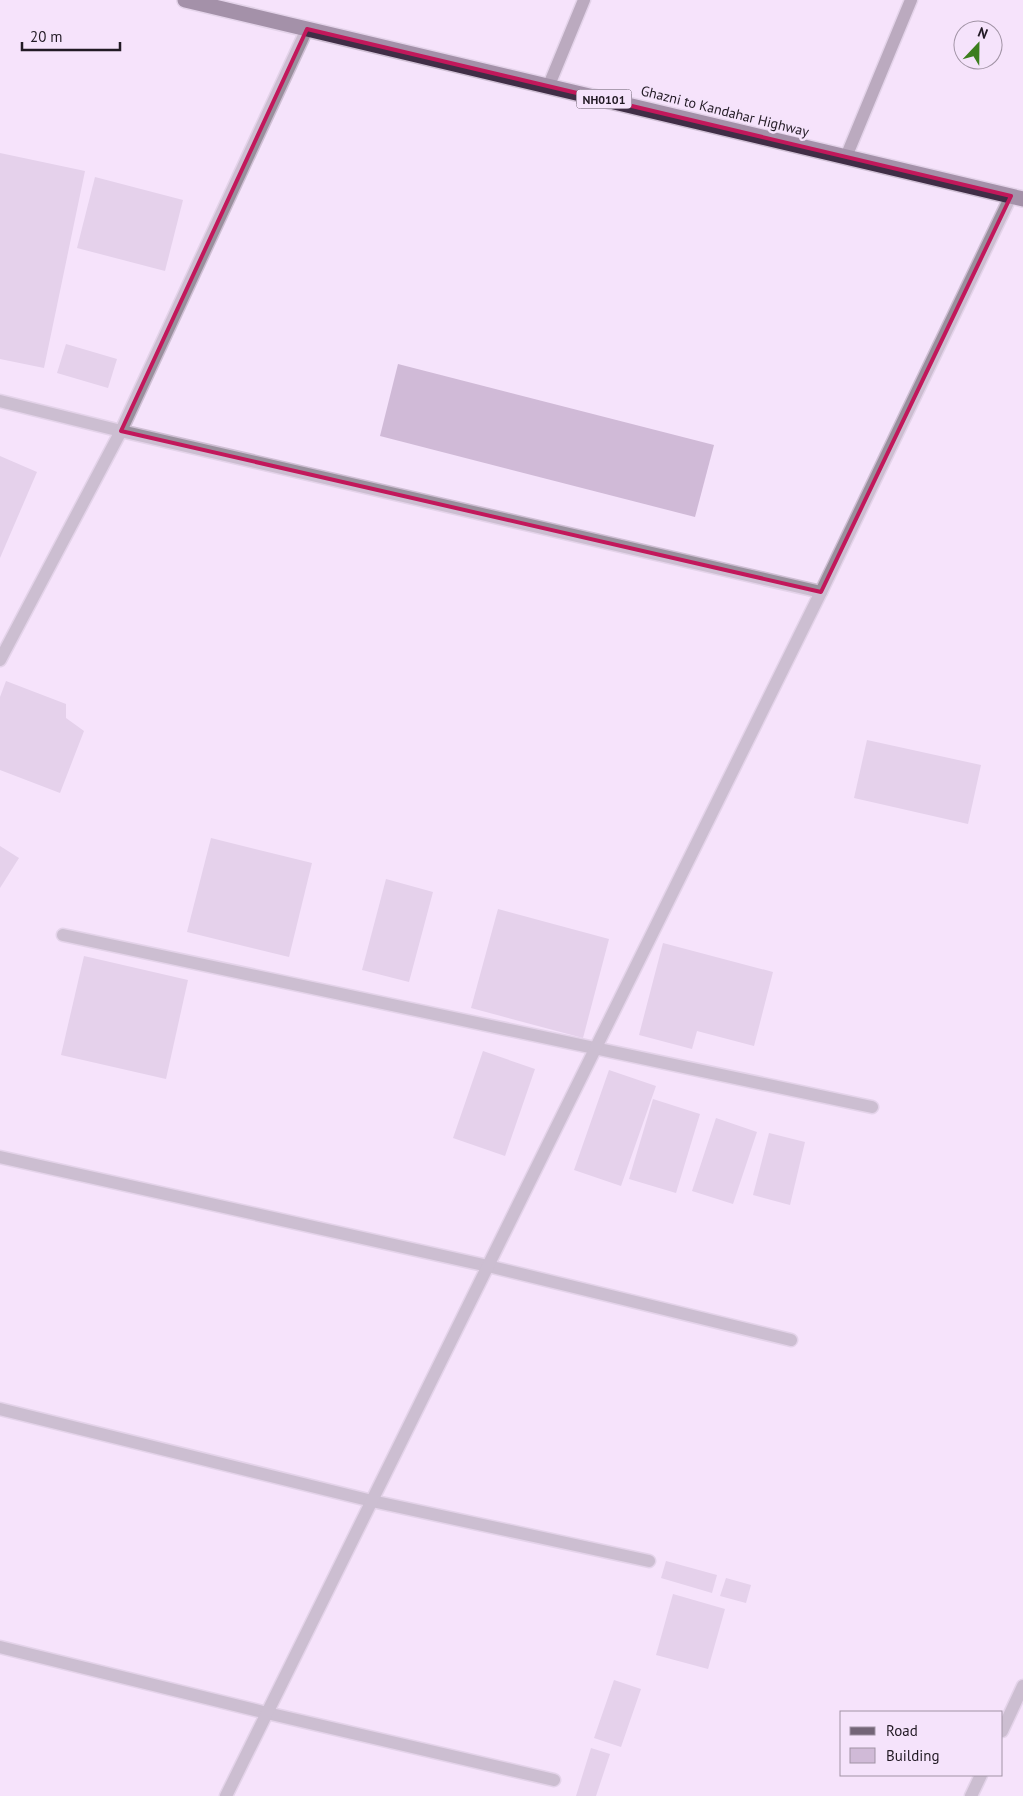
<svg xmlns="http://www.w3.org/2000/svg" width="1023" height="1796" viewBox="0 0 1023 1796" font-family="'PT Sans',sans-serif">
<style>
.building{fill:#d0bad7}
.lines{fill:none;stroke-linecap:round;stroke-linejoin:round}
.street-casing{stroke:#cfbfd4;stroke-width:15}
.secondary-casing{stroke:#cfbfd4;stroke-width:15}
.highway-casing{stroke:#cfbfd4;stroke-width:18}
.street{stroke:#99909d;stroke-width:12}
.secondary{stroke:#736577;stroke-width:12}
.highway{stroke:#402e46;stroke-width:15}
.marked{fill:none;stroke:#c2185b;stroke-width:4;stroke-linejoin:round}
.labels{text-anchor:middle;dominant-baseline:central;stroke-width:5;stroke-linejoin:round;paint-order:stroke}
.shield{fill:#f5e3fb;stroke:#615664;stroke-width:1}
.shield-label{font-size:12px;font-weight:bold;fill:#221a24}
.street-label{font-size:14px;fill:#221a24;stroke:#f5e3fb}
</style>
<rect width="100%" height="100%" fill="#f5e3fb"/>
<g class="building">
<polygon points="0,153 85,171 44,368 0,359"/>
<polygon points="95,177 183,200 165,271 77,248"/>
<polygon points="66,344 117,359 108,388 57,373"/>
<polygon points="398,364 714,445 695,517 380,436"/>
<polygon points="0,456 37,472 0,558"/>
<polygon points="6,681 66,704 66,718 84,731 60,793 0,770 0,697"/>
<polygon points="867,740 981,765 968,824 854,798"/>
<polygon points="211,838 312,863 289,957 187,932"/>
<polygon points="0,846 19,858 0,888"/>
<polygon points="386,879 433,892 409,982 362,970"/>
<polygon points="498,909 609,939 583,1038 471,1008"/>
<polygon points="663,943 773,972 754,1046 697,1031 692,1049 639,1035"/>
<polygon points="84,956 188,980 166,1079 61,1055"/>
<polygon points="483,1051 535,1069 505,1156 453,1138"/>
<polygon points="609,1070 656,1086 621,1186 574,1170"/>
<polygon points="653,1099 700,1114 676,1193 629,1179"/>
<polygon points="716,1118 757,1132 733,1204 692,1191"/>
<polygon points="769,1133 805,1142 790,1205 753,1195"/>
<polygon points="666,1561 717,1575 712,1593 661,1578"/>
<polygon points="726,1578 751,1585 746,1603 720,1596"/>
<polygon points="673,1594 725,1609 708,1669 656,1655"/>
<polygon points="614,1680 641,1689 621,1747 594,1738"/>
<polygon points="591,1748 610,1754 596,1796 576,1796"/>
</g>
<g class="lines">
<g class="street-casing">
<g id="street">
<polyline points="0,401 121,431 821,592"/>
<polyline points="0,660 121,431 307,29"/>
<polyline points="63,935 872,1107"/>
<polyline points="0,1157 488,1266 791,1340"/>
<polyline points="0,1409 372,1501 649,1561"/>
<polyline points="0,1647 267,1713 554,1780"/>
<polyline points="1002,1731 1023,1686"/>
<polyline points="226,1796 821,592 1011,196"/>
<polyline points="971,1796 981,1775"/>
</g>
</g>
<g class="secondary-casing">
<g id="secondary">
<polyline points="549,85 584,0"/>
<polyline points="846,157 911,0"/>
</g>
</g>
<g class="highway-casing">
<polyline id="highway" points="185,0 1023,199"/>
</g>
<use href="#street" class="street"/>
<use href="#secondary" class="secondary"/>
<use href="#highway" class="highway"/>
</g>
<path d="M0 0H1023V1796H0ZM307,29L1011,196L821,592L121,431Z" fill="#f5e3fb" fill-opacity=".55" fill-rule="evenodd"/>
<path class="marked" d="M307,29L1011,196L821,592L121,431Z"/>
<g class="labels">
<rect class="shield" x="576.5" y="89.5" width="55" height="19" rx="4"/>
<g class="shield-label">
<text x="604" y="99">NH0101</text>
</g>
<g class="street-label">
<text transform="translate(725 111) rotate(14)">Ghazni to Kandahar Highway</text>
</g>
</g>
<rect x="840" y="1711" width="162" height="65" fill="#f5e3fb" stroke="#a193a5"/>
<rect x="850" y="1727" width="25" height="8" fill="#736577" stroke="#a193a5"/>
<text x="886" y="1736" font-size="15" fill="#221a24">Road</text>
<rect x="850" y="1748" width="25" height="15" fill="#d0bad7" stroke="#a193a5"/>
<text x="886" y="1761" font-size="15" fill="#221a24">Building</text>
<g transform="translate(978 45) rotate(22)"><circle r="24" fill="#f5e3fb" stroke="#a193a5"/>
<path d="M0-4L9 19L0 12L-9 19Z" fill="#3c7e1e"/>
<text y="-8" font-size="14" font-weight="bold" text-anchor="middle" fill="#221a24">N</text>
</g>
<path d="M22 42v8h98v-8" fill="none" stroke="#221a24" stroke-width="2.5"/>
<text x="30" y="42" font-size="15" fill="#221a24" stroke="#f5e3fb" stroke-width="4" paint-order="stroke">20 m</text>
</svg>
